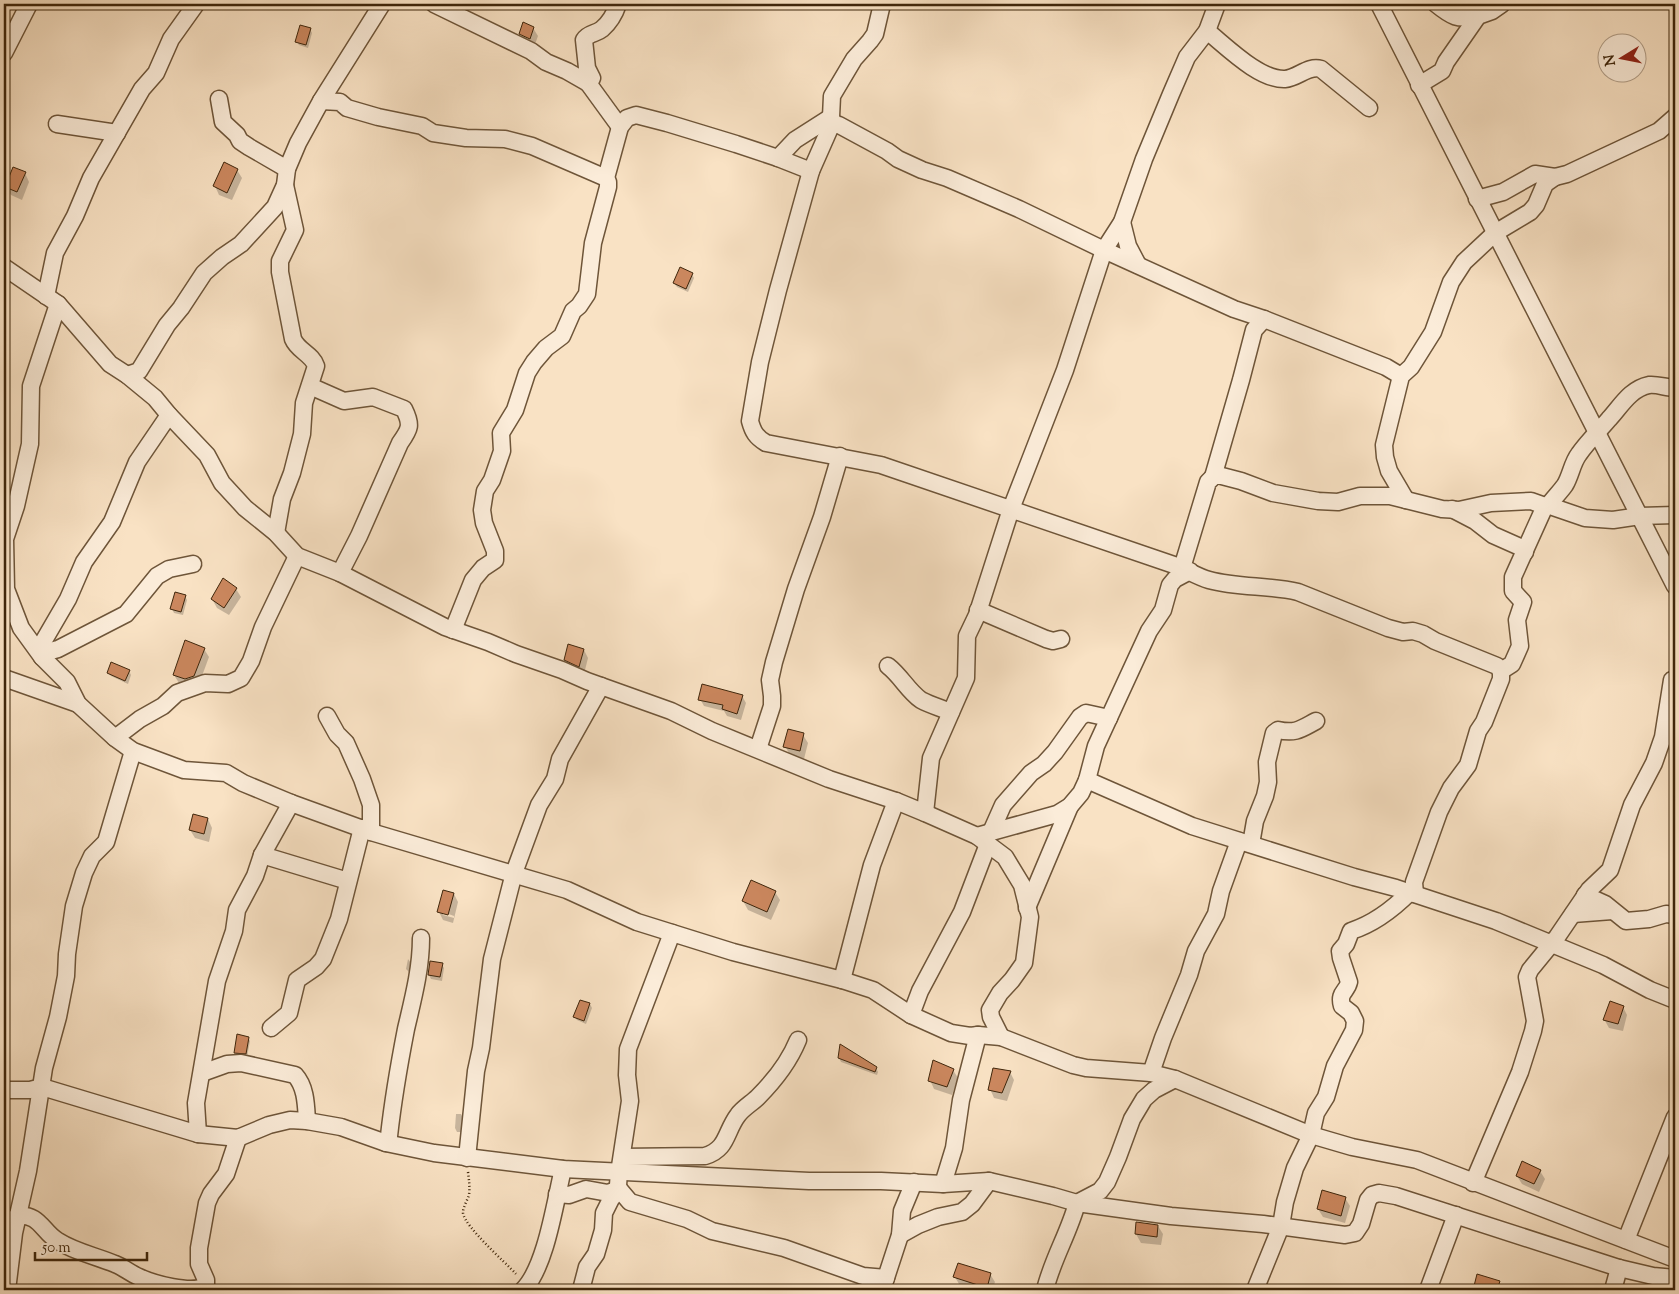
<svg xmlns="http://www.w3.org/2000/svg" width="1679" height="1294" viewBox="0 0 1679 1294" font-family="'Sorts Mill Goudy',serif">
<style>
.shadow{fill:#0003;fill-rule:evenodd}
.building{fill:#cb875e;stroke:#3f260b}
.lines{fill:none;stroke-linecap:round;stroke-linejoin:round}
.minor-casing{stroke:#6e5539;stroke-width:19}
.path{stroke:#3f260b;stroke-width:2.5;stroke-dasharray:1 2.5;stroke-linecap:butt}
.minor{stroke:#fbecd9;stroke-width:16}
</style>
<rect width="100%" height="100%" fill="#f9e2c4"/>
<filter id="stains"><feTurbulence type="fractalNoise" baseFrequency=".004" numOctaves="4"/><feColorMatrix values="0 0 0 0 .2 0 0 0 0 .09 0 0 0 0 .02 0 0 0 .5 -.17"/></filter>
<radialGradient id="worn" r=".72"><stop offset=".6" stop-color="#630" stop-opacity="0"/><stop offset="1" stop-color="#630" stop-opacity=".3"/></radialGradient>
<g class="shadow">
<polygon points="533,28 538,36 534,47 525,42 521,34"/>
<polygon points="310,29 312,33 308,48 299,45 297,42"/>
<polygon points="237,170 242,178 232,200 219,195 215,186"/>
<polygon points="25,173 29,182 22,200 11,195 6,187"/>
<polygon points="692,274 694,278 688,292 677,287 674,283"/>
<polygon points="223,580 236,589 241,597 229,615 217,608 212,599"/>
<polygon points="185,596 187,600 183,615 174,613 172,609"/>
<polygon points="204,649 209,657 199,684 190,687 179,683 174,675"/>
<polygon points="584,650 588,658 584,674 570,668 565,660"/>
<polygon points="129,671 131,675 128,684 111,676 108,673"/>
<polygon points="742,696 746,703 741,720 727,716 724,711 704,706 700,699"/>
<polygon points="803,735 808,743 804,759 790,755 785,746"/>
<polygon points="208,819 212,828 209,842 195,838 190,830"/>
<polygon points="751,882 775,892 780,900 771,920 748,910 743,901"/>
<path d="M454,894L458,902L453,923L443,920L439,912ZM443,912L454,916V918L443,915Z"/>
<polygon points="408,959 411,963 410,973 406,969"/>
<polygon points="442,965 444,968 442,981 431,979 429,975"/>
<polygon points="581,1001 590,1004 592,1008 586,1024 577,1020 575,1017"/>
<polygon points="1623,1007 1627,1015 1623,1031 1609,1028 1604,1019"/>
<polygon points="248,1038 250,1041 247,1057 237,1056 235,1053"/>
<polygon points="839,1058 876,1068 878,1072 877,1075 841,1062"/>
<polygon points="953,1070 958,1078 952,1095 934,1089 930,1080"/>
<polygon points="1010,1072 1014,1080 1007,1101 994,1098 990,1089"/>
<polygon points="456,1114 461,1114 463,1118 462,1132 457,1132 455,1128"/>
<polygon points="1540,1171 1545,1179 1539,1192 1522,1184 1517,1176"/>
<polygon points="1345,1198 1350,1206 1345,1223 1323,1217 1318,1209"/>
<polygon points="1138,1224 1158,1226 1163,1234 1161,1245 1141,1243 1136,1234"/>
<polygon points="990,1274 995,1282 992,1290 977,1290 959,1284 955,1277"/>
<polygon points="1499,1282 1504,1290 1475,1290 1474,1288"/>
</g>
<g class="building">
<polygon points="523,22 534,27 530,39 519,34"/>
<polygon points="300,25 311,28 306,45 295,42"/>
<polygon points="224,162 238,169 227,193 213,186"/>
<polygon points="13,167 26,172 17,192 5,187"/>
<polygon points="680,267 693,273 686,289 673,283"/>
<polygon points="223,578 237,588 224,608 211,599"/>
<polygon points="175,592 186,595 181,612 170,609"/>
<polygon points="185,640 205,648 194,676 185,679 173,675"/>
<polygon points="568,644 584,649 579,667 564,660"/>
<polygon points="111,662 130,670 125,681 107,673"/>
<polygon points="702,684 743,695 737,714 722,709 723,705 698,700"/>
<polygon points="788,729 804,733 800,751 783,747"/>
<polygon points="193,814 208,818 204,834 189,830"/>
<polygon points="751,880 776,891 767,912 742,901"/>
<polygon points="443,890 454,893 448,915 437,912"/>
<polygon points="430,961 443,963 440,977 428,975"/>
<polygon points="580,1000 590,1003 584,1021 573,1017"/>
<polygon points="1610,1001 1624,1006 1618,1024 1603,1020"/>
<polygon points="237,1034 249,1037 246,1054 234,1053"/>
<polygon points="840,1044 877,1067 875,1072 838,1058"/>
<polygon points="933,1060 954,1069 947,1087 928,1081"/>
<polygon points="993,1068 1011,1071 1002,1093 988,1090"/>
<polygon points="1522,1161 1541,1170 1534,1184 1516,1176"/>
<polygon points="1322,1190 1346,1197 1341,1216 1317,1209"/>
<polygon points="1136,1222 1158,1225 1157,1237 1135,1234"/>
<polygon points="958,1263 991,1273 987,1288 953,1277"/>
<polygon points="1477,1274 1500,1281 1497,1290 1473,1290"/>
</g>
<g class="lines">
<g class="minor-casing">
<g id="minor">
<path d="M434,4L531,51L546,62L567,71L588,83L590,82L592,78L587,68L584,40C588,33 596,34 602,29C609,23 615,13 618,4"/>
<polyline points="1379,4 1675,586"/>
<path d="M1436,4C1452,17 1457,20 1478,16"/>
<path d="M1207,31C1226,46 1259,80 1285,79C1298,78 1308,65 1321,69L1369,108"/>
<polyline points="4,53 29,4"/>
<polyline points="588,83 620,127"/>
<polyline points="1419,85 1442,71 1446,62 1478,16 1492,11 1502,4"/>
<polyline points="219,99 223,122 237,135 240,141 249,147 287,169"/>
<polyline points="321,101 340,102 347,108 378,117 422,126 433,133 466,138 505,139 532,146 606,178 608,182 608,187 593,243 587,294 579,306 573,311 562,336 546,348 534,362 527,373 515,410 501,433 502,451 492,480 485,491 482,510 484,523 495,551 495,560 483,568 473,580 453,630"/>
<polyline points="57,124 117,133"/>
<path d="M834,125L830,128L811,171L778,290L760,362L750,421C753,432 756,437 766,443L881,465L1177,566C1187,570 1198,577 1209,580C1238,588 1269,585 1298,592L1388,628L1403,632L1413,631L1423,634L1435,641L1497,666L1501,671V679L1484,722L1478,731L1468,765L1451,788L1439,812L1414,882L1415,894"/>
<polyline points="834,125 839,125 887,151 898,159 922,170 947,178 1019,209 1104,250 1234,309 1264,319 1386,367 1401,376"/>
<polyline points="834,125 831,117 832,96 854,59 870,41 875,34 882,4"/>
<polyline points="778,158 795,140 831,117"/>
<polyline points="606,178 620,127 627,118 636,115 667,123 736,144 778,158 811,171"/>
<polyline points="1477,199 1503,192 1535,174 1555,177 1567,174 1659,131 1675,117"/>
<polyline points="1122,222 1128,246 1138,265"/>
<polyline points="4,267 58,304 110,364 127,375 155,398 169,415 207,455 222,483 245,508 276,533 297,556 340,573 445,627 488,642 516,654 562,670 587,681 671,711 712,731 829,779 896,801 925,813 977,836 1005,857 1022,885 1030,917 1024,963 1012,980 1000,993 990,1010 991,1017 1001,1037"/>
<polyline points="46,296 55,253 75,216 91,178 142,89 156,73 171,39 196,4"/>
<polyline points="58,304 31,386 30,444 16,506 5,539 6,589 21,628 42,657 67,682 78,704 115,738 133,751 184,770 226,773 243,783 291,803 371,832 567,890 637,922 733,952 842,980 873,990 911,1015 951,1033 970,1036 978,1035 1001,1037 1073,1065 1086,1068 1151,1073 1175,1079 1311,1135 1352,1147 1417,1160 1675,1259"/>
<polyline points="127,375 139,371 167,325 181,308 204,273 222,257 241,244 275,207 285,185 287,169 298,143 321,101 382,4"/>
<path d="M310,386L344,401L373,397L404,409C412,425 410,429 400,443L359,536L340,573"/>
<polyline points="1213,477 1241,380 1254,330 1264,319"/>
<polyline points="1406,500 1389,471 1385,457 1384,445 1401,376 1411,367 1433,332 1451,282 1464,262 1495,233 1530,212 1536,205 1545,184 1555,177"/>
<path d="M1548,506C1553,499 1560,492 1565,485C1571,475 1572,463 1579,454C1588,441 1599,431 1609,419C1621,406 1630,389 1649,385C1658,384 1666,388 1675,388"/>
<polyline points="1452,509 1475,521 1493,535 1520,547 1525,552"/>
<path d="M276,533L282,499L292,473L302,434L304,403L316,366C312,354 298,351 293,339L280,272V261L295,230L285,185"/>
<polyline points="1182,568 1208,482 1213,477 1218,475 1241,481 1273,493 1318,501 1338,502 1360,496 1390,496 1442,509 1459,510 1491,503 1531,501 1545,506 1550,506 1585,518 1613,520 1640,516 1675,515"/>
<polyline points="978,610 1046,639 1053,641 1061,639"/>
<polyline points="47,652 41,649 43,642 68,599 84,562 112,522 137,462 169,415"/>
<polyline points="42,657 47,652 58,649 126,614 157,576 169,569 193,564"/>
<path d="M888,666C901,676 908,691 921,700C930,705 941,708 951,712"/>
<polyline points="1501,671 1512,664 1520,646 1517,620 1523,602 1513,591 1513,577 1545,506"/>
<polyline points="4,678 78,704"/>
<polyline points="327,716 337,734 346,743 362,779 371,805 371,832"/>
<polyline points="115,738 140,719 163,706 177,693 205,683 228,684 241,678 251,661 263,627 297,556"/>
<polyline points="758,749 772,706 772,696 770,680 774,662 796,589 822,517 840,456"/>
<polyline points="1087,780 1192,826 1354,877 1396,888 1496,921 1603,965 1650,990 1675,1000"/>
<polyline points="925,813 931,758 966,678 967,636 977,615 1011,509 1065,370 1104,250 1122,222 1144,159 1171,94 1187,57 1207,31 1217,4"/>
<polyline points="991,832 1003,805 1031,773 1044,764 1055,752 1080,717 1086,713 1109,718"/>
<polyline points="977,836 1057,814 1070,806 1081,793 1087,780 1096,746 1149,631 1163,610 1170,585 1175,579 1190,571"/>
<path d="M1251,844L1255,821L1265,796L1268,782L1267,762L1274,733L1278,730C1296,734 1301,729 1316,721"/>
<polyline points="262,855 348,881"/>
<polyline points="1585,895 1605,904 1626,921 1649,919 1666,914 1675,915"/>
<polyline points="1027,908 1070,806"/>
<polyline points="1573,914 1612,911"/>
<polyline points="672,933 628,1049 627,1075 630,1101 619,1173 618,1185 619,1189 630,1202 687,1219 712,1231 784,1248 863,1276 886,1278"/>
<polyline points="842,980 872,865 896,801"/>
<polyline points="911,1015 920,991 962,912 988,844"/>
<polyline points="271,1028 289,1013 297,980 316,967 323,959 339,919 362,828"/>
<path d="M202,1073L227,1064L241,1063L295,1075C306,1087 306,1105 307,1121"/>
<polyline points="1151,1073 1163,1038 1189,975 1196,951 1216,914 1221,891 1239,841"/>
<polyline points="4,1090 30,1090 42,1087 198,1134 238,1138 269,1125 290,1120 307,1121 341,1127 386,1143 434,1153 563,1169 809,1181 881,1181 943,1184 989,1181 1053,1196 1077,1203 1171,1216 1263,1224 1345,1235 1355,1233 1361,1224 1368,1200 1372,1195 1379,1193 1396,1196 1619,1268 1653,1276 1675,1278"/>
<polyline points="198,1134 196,1103 217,981 234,931 237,910 255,876 262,855 291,803"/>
<path d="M386,1143L389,1136C393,1100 399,1065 406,1029C413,999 421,969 421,938"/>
<path d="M622,1157L705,1156C728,1149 725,1132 738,1115C743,1108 752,1103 758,1097C775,1080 789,1062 798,1040"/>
<polyline points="467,1158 476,1071 481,1048 492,959 514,873 539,805 555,779 560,759 601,686"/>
<polyline points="1473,1183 1520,1072 1533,1031 1535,1021 1527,977 1530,970 1557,937 1589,890 1610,870 1632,805 1654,763 1663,737 1672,680"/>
<polyline points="943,1184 954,1148 961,1100 978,1035"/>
<polyline points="557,1194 569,1195 586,1189 608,1193 619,1189"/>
<path d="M17,1216C40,1213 42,1232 58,1241C75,1252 96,1256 115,1264C123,1267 130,1273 139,1277C154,1284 191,1294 206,1286V1280L199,1264V1248L207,1203L211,1194L226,1174L238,1138"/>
<polyline points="900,1235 918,1225 938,1217 962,1212 972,1204 989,1181"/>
<polyline points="1626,1240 1675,1117"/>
<polyline points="7,1290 14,1233 28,1171 44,1068 58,1017 66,976 67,954 74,906 84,873 92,856 106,842 133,751"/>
<path d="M523,1290C546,1267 555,1202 563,1169"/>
<polyline points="581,1290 587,1267 596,1254 603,1230 604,1213 611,1199 619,1189"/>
<polyline points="882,1290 900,1235 902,1211 914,1182"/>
<path d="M1045,1290C1052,1260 1069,1233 1077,1203L1100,1191L1107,1182L1118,1157L1132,1119L1144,1099L1154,1090L1175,1079"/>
<path d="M1255,1290L1281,1226L1285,1202L1295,1168L1311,1135L1316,1113L1326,1097L1335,1066L1354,1030L1355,1021L1351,1013L1342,1006C1338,992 1347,992 1349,982L1341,958L1340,951L1346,944L1351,931C1373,924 1394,908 1410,892"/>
<polyline points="1428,1290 1456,1215"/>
<polyline points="1613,1290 1619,1268"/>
</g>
</g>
<path class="path" d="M468,1172C469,1180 470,1187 469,1195C467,1201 463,1207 463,1213C465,1227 505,1262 516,1274"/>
<use href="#minor" class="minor"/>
</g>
<rect width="1679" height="1294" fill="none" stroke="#f9e2c4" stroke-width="20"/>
<rect x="5" y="5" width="1669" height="1284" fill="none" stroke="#3f260b" stroke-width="2.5"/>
<rect x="10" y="10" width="1659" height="1274" fill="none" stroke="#3f260b"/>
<g transform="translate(1622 58) rotate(260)"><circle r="24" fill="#fbecd9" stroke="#b09d87"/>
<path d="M0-4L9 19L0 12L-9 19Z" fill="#8f2418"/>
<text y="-8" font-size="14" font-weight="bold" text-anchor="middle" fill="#3f260b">N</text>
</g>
<path d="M35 1252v8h112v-8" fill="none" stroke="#3f260b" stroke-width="2.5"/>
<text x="42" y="1252" font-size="15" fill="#3f260b" stroke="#fbecd9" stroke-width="4" paint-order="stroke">50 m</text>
<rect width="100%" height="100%" filter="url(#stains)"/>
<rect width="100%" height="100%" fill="url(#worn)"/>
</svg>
